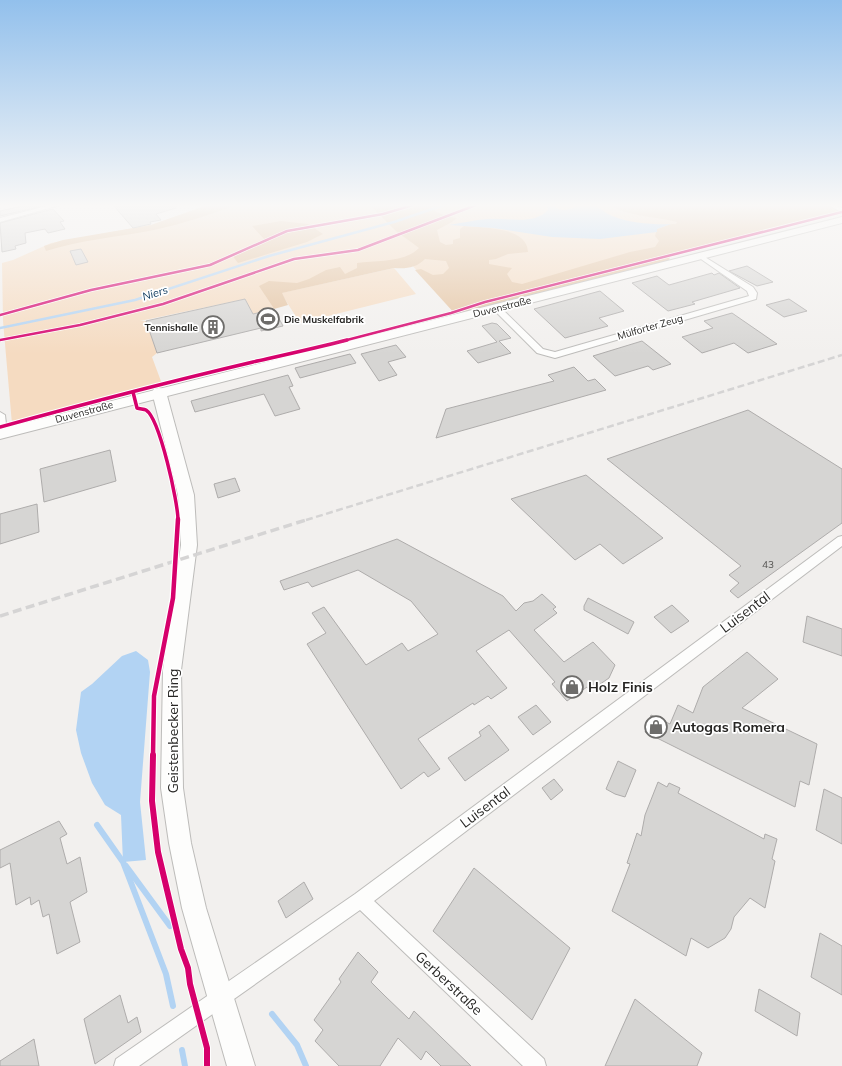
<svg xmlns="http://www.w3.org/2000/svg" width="842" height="1066" viewBox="0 0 842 1066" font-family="Mulish,sans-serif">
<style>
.green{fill:#f5dbc1}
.forest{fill:#e4c3a0}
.water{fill:#b2d3f3}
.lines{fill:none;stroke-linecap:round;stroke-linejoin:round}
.stream-far1{stroke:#b2d3f3;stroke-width:2.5}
.stream{stroke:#b2d3f3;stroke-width:6}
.building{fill:#d6d5d3;stroke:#aeacab}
.minor-casing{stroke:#bdbcba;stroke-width:2}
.secondary-casing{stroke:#bdbcba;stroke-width:2}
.primary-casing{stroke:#bdbcba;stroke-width:2}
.minor{fill:#fdfdfc;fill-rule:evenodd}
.secondary{fill:#fdfdfc;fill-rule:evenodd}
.primary{fill:#fdfdfc;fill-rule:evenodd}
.rail-far1{stroke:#d5d4d4;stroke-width:2.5;stroke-dasharray:7 3.5;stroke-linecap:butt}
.rail{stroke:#d5d4d4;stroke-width:3.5;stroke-dasharray:9 4.5;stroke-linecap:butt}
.cycleway-far3-casing{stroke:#fff;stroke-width:4}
.cycleway-far2-casing{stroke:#fff;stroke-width:5.5}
.cycleway-far1-casing{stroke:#fff;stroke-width:7}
.cycleway-casing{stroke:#fff;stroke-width:8}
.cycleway-far3{stroke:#d6006c;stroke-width:2.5}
.cycleway-far2{stroke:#d6006c;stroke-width:3.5}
.cycleway-far1{stroke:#d6006c;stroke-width:4.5}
.cycleway{stroke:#d6006c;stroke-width:6}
.labels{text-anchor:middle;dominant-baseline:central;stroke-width:3.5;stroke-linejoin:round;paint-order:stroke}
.far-street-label{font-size:10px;fill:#272624;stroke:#fff}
.far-poi-label{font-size:10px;font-weight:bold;fill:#272624;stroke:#fff;text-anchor:start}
.number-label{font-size:10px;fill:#535250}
.far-water-label{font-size:11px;font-style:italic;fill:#063459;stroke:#fff}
.near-street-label{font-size:14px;fill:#272624;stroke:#fff}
.near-poi-label{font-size:14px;font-weight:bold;fill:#272624;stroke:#fff;text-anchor:start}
</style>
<rect width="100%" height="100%" fill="#f2f0ee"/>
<g class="green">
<polygon points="208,205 827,205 839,210 456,313 409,262 265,295 274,309 253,314 245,299 140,321 146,321 148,325 157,353 152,357 162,384 73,406 12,424 3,321 2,263 13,260 51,243 151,225"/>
<polygon points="394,268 416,294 300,323 281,293"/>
</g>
<g class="forest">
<path d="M208,205H236C209,215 182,224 154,230C118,237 81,240 46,251L44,246L63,240L151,225Z"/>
<path d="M369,205H439L431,208C436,213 449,217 457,218L452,222L437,230L440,242L446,245L453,244V240L460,238V229L464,226C482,228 527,226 528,252L508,254L496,259L489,260V264L512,268L507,274L512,282L522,284L630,252L655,247L659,241L655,236L657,229L671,224H676L677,222C654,216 630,217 609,205H825L840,212L670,256L669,261L456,315L415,270L421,269L433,275L443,274L449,268L446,261L425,259C416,268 406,269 394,268L282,293L288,305L274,309L259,286L269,281L297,283L309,279L326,270L340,267L345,274L357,268V263C377,260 404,263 419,248C412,242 403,237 396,231C386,222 379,213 369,205Z"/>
<polygon points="281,221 308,224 323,234 307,242 238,263 231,254 264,239 252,226"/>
</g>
<g class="water">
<path d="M547,205H554C564,219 582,199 594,205C601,209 608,215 615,217C630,223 655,225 671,224L657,229V232L600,239L552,237L493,228L449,225C462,223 474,220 487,219C506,217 533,226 548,210Z"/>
<polygon points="136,651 148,660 150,672 140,802 146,860 123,862 121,815 105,805 92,783 81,753 76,730 81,692 92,684 122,656"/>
</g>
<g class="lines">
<polyline class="stream-far1" points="0,328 135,300 269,256 394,222 444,205"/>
<g class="stream">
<polyline points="97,825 123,862 166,974 173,1006"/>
<polyline points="126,866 170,926"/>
<polyline points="272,1014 297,1045 306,1066"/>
<polyline points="182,1050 185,1066"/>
</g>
</g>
<g class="building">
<polygon points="27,205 37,205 39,207 0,216 0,211"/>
<polygon points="113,205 176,205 176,208 156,214 161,220 150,222 151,224 133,228"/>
<polygon points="53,209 64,221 60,222 65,229 48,233 45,229 25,233 26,243 15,246 16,249 2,252 0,223"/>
<polygon points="81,249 88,262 76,265 70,251"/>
<polygon points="747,266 773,282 757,286 729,271"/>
<polygon points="712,273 714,275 719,273 740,288 692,302 695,304 668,311 632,283 657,276 669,285"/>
<polygon points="600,291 624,311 599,318 608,326 565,338 534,309"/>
<polygon points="245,299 253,314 274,309 283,326 261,331 261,328 157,353 146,321"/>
<polygon points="789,299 807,311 784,317 766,305"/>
<polygon points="732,313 777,344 748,353 734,343 702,353 682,337 713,328 704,321"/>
<polygon points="492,323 497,324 511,338 499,341 511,353 478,363 467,351 497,342 482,326"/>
<polygon points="642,341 671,364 653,370 648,366 615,376 593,356"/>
<polygon points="396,345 406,357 388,362 397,375 379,381 361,354"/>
<polygon points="350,354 356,363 300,378 295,368"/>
<polygon points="574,367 588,381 595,379 606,390 436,438 446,409 554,381 548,375"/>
<polygon points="288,375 293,386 289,387 300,409 275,416 264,394 195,412 191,401"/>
<polygon points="748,410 842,469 842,523 738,598 730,591 739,583 729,575 741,566 607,459"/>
<polygon points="110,450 116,481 44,502 40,469"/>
<polygon points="586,475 663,538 623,564 600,544 575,560 511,499"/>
<polygon points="235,478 240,491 218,498 214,484"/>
<polygon points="37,504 39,532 0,544 0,514"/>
<polygon points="397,539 503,596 516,611 524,603 533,601 542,594 556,607 553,609 557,613 534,630 564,662 593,642 615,665 609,678 590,691 587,687 567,701 552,684 555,682 509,630 476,651 507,688 491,699 488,696 474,705 473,703 418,739 440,769 428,777 424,772 401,789 307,644 326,633 312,613 324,607 366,665 402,643 408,651 438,634 411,601 358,570 312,587 308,582 284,590 280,581"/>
<polygon points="588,598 634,622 628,634 584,610 584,606"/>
<polygon points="672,605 689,621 671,633 654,617"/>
<polygon points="807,616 842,629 842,656 803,642"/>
<polygon points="747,652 778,679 742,708 817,744 809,785 800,781 795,807 645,732 651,715 670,724 678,705 693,713 703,687"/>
<polygon points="536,705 551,722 533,735 518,717"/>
<polygon points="489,725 509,750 465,781 448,758 481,736 479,732"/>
<polygon points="618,761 636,770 625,797 615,794 606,789"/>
<polygon points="554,779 563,790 551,800 542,788"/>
<polygon points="658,782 667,787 669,783 680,788 678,793 764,839 765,834 777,839 772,859 775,861 765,908 750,898 734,917 731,929 725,938 708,948 691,938 686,956 612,911 630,864 627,863 637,833 641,836 645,815"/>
<polygon points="824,789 842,798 842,844 816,830"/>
<polygon points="59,821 67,834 60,838 67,864 80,857 87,892 70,902 80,942 57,954 49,914 43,917 39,900 31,905 30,897 16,905 10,863 0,868 0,850"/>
<polygon points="474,868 570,948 532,1020 433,931"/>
<polygon points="304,882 313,899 286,918 278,901"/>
<polygon points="820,933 842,946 842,995 811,977"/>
<polygon points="358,952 378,972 371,982 385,996 409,1019 414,1011 471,1066 441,1066 426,1051 421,1060 398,1038 380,1066 339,1066 315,1041 323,1030 314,1020 341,982 339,979"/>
<polygon points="759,989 800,1013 797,1036 755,1011"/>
<polygon points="120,995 128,1023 137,1017 141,1032 95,1064 84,1019"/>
<polygon points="635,999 702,1053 697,1066 605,1066"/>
<polygon points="34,1039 39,1066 0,1066 0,1061"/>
</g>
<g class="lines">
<g class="minor-casing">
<g id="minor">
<polygon points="51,205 60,205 0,222 0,218"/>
<polygon points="828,205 835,205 842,208 842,212"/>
<polygon points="700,254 753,287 757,293 756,299 555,358 537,353 492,308 496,306 499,306 543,349 555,352 749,296 747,291 698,257 698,255"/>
<polygon points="0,412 5,415 7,433 2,436 0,436"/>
<polygon points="842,536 842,546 374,901 544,1059 546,1066 523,1066 360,910 139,1066 114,1066 116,1059 355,894 838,537"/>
</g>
</g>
<g class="secondary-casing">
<polygon id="secondary" points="159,388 164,389 166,392 194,495 197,545 181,670 183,788 191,843 206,908 255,1066 227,1066 182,908 169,843 161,788 163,670 181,545 178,495 152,392 154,389"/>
</g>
<g class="primary-casing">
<polygon id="primary" points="842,217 842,223 0,439 0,429"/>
</g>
<use href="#minor" class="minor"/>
<use href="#secondary" class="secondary"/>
<use href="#primary" class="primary"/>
<polyline class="rail-far1" points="306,520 842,355"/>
<polyline class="rail" points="0,616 309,519"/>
<g class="cycleway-far3-casing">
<g id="cycleway-far3">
<polyline points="0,315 91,290 210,265 287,231 383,214 413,205"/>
<polyline points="0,340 80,325 163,304 294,259 358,250 476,205"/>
<polyline points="343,341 451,313 485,302 842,212"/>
</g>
</g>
<g class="cycleway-far2-casing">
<g id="cycleway-far2">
<path d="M133,392L137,408C140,409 144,409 146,410C160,419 178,503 178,520"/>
<path d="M0,427C84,404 168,382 253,362C284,355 316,348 347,340"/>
</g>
</g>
<g class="cycleway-far1-casing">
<polyline id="cycleway-far1" points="153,756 154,696 173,598 178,519"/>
</g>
<g class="cycleway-casing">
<polyline id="cycleway" points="153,755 152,801 158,852 181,949 188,968 190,984 207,1048 207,1066"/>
</g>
<use href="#cycleway-far3" class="cycleway-far3"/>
<use href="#cycleway-far2" class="cycleway-far2"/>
<use href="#cycleway-far1" class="cycleway-far1"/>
<use href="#cycleway" class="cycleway"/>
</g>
<linearGradient id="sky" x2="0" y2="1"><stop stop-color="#92c0ec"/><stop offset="0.58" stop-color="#f9f8f7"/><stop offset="1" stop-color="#f9f8f7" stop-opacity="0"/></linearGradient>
<rect width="842" height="354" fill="url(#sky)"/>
<defs>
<g id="stadium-ring" transform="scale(1.15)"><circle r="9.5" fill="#fff" stroke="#6e6d6b" stroke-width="1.5"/><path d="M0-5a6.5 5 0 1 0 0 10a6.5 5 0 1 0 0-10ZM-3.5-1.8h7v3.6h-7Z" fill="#6e6d6b"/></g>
<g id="building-ring" transform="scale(1.15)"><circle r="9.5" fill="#fff" stroke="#6e6d6b" stroke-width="1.5"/><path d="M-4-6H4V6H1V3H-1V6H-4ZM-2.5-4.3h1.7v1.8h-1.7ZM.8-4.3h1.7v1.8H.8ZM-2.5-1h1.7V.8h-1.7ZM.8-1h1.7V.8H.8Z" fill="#6e6d6b"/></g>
<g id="shop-ring" transform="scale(1.15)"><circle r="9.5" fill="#fff" stroke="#6e6d6b" stroke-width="1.5"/><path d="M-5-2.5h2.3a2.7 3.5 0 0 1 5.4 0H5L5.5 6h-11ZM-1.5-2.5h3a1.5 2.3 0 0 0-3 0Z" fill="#6e6d6b"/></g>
</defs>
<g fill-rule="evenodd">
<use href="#stadium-ring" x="268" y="319"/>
<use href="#building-ring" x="213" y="327"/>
<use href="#shop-ring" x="572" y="687"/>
<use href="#shop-ring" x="656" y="727"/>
</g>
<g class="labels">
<g class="far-street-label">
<text transform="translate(502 307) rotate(-14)">Duvenstraße</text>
<text transform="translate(650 327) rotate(-16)">Mülforter Zeug</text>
<text transform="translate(84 412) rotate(-15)">Duvenstraße</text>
</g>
<g class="far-poi-label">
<text x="284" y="319">Die Muskelfabrik</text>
<text x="198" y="327" text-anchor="end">Tennishalle</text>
</g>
<g class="number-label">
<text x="768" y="564">43</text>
</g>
<g class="far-water-label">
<text transform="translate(155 293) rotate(-18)">Niers</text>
</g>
<g class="near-street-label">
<text transform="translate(745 612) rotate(-37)">Luisental</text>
<text transform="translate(173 731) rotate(-90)">Geistenbecker Ring</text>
<text transform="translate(485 807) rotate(-37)">Luisental</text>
<text transform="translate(449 983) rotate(43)">Gerberstraße</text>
</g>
<g class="near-poi-label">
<text x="588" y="687">Holz Finis</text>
<text x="672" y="727">Autogas Romera</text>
</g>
</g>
</svg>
